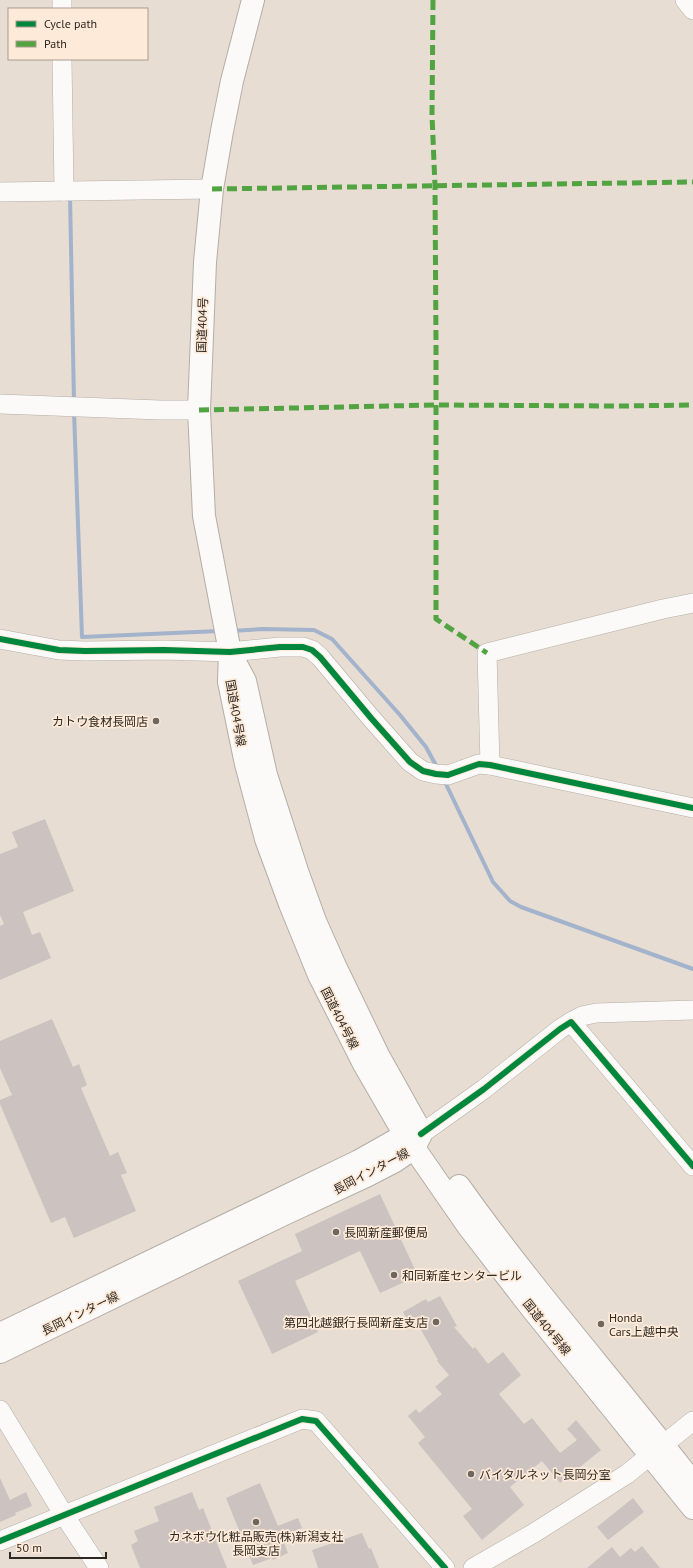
<svg xmlns="http://www.w3.org/2000/svg" width="693" height="1568" viewBox="0 0 693 1568" font-family="'PT Sans','Noto Sans JP',sans-serif">
<style>
.lines{fill:none;stroke-linecap:round;stroke-linejoin:round}
.stream{stroke:#a3b3cb;stroke-width:4}
.building{fill:#ccc2bf}
.minor-casing{stroke:#b4ada5;stroke-width:20}
.major-casing{stroke:#b4ada5;stroke-width:24}
.highway-casing{stroke:#b4ada5;stroke-width:24}
.minor{stroke:#fbfaf8;stroke-width:19}
.major{stroke:#fbfaf8;stroke-width:22}
.highway{stroke:#fbfaf8;stroke-width:22}
.quiet{stroke:#52a341;stroke-width:5;stroke-dasharray:10 5;stroke-linecap:butt}
.cycleway-casing{stroke:#fdead8;stroke-width:8}
.cycleway{stroke:#00873e;stroke-width:6}
.poi-dot{fill:#6f675f;stroke:#fdead8;stroke-width:1.5}
.labels{text-anchor:middle;dominant-baseline:central;stroke-width:3.5;stroke-linejoin:round;paint-order:stroke}
.street-label{font-size:12px;fill:#2e2821;stroke:#fdead8}
.poi-label{font-size:12px;fill:#2e2821;stroke:#fdead8;text-anchor:start}
</style>
<rect width="100%" height="100%" fill="#e7ddd3"/>
<g class="lines">
<g class="stream">
<polyline points="70,195 74,402"/>
<polyline points="74,411 82,637 219,631"/>
<polyline points="232,631 263,629 314,630 332,639 400,715 426,747 438,769"/>
<polyline points="444,780 493,882 510,901 521,907 693,969"/>
</g>
</g>
<g class="building">
<polygon points="45,819 74,891 23,912 32,935 40,932 51,958 0,980 0,926 4,924 0,915 0,854 18,847 12,832"/>
<polygon points="52,1019 73,1067 79,1064 87,1085 81,1088 110,1156 118,1152 127,1173 121,1175 136,1211 74,1238 65,1217 51,1223 0,1104 0,1100 12,1095 0,1068 0,1041"/>
<polygon points="380,1194 418,1276 380,1293 360,1251 295,1281 318,1332 272,1354 238,1281 302,1251 295,1234"/>
<polygon points="440,1296 457,1326 454,1327 473,1349 475,1347 488,1364 503,1352 521,1375 499,1394 524,1424 532,1418 560,1453 577,1440 567,1429 576,1420 601,1450 560,1483 542,1461 510,1487 524,1505 482,1540 463,1516 472,1509 418,1443 425,1437 408,1416 416,1409 419,1413 442,1394 435,1387 449,1375 437,1361 438,1360 416,1321 410,1324 403,1312 426,1299 428,1302"/>
<polygon points="0,1478 10,1500 26,1492 32,1506 15,1513 16,1515 0,1522"/>
<polygon points="260,1483 278,1526 298,1518 302,1528 282,1537 288,1553 273,1560 272,1558 253,1565 226,1498"/>
<polygon points="192,1492 199,1510 203,1508 227,1568 140,1568 131,1545 138,1541 134,1531 159,1521 154,1507"/>
<polygon points="633,1498 644,1512 608,1540 597,1527"/>
<polygon points="362,1533 369,1549 371,1548 379,1568 318,1568 312,1550"/>
<polygon points="642,1546 660,1568 587,1568 612,1547 620,1557 631,1548 635,1552"/>
</g>
<g class="lines">
<g class="minor-casing">
<g id="minor">
<polyline points="685,0 693,10"/>
<polyline points="62,9 62,0"/>
<polyline points="62,59 64,191"/>
<polyline points="0,192 212,189"/>
<polyline points="0,404 160,410 199,410"/>
<polyline points="0,639 59,650 85,651 164,650 230,652 280,647 303,647 312,650 320,657 371,718 410,762 423,771 436,774 448,775 479,764 490,765 693,808"/>
<polyline points="490,765 487,653 663,609 693,603"/>
<polyline points="571,1022 582,1016 596,1013 693,1010"/>
<polyline points="421,1134 484,1089 560,1029 571,1022 693,1166"/>
<polyline points="0,1410 64,1515 99,1568"/>
<polyline points="0,1541 302,1419 316,1421 445,1568"/>
<polyline points="473,1568 534,1533 627,1474 693,1421"/>
</g>
</g>
<g class="major-casing">
<g id="major">
<polyline points="0,1334 359,1161 405,1135 421,1134"/>
<polyline points="0,1352 282,1215 368,1175 395,1161 414,1148 421,1134"/>
</g>
</g>
<g class="highway-casing">
<g id="highway">
<polyline points="253,0 232,81 222,131 212,189 205,262 199,410 204,516 230,652 229,682 246,764 266,839 290,904 319,975 364,1064 405,1135 468,1226 533,1310 693,1508"/>
<polyline points="231,655 245,681 266,775 297,871 315,921 335,966 378,1055 416,1123"/>
<path d="M459,1186C532,1289 616,1383 693,1483"/>
</g>
</g>
<use href="#minor" class="minor"/>
<use href="#major" class="major"/>
<use href="#highway" class="highway"/>
<g class="quiet">
<polyline points="433,0 432,115 435,186 436,346 436,619 487,653"/>
<polyline points="212,189 693,182"/>
<polyline points="199,410 435,405 622,406 693,405"/>
</g>
<g class="cycleway-casing">
<g id="cycleway">
<polyline points="0,639 59,650 85,651 164,650 230,652 280,647 303,647 312,650 320,657 371,718 410,762 423,771 436,774 448,775 479,764 490,765 693,808"/>
<polyline points="421,1134 484,1089 560,1029 571,1022 693,1166"/>
<polyline points="0,1541 302,1419 316,1421 445,1568"/>
</g>
</g>
<use href="#cycleway" class="cycleway"/>
</g>
<g class="poi-dot">
<circle cx="156" cy="721" r="4"/>
<circle cx="336" cy="1232" r="4"/>
<circle cx="394" cy="1275" r="4"/>
<circle cx="436" cy="1322" r="4"/>
<circle cx="601" cy="1324" r="4"/>
<circle cx="471" cy="1474" r="4"/>
<circle cx="256" cy="1522" r="4"/>
</g>
<g class="labels">
<g class="street-label">
<text transform="translate(202 325) rotate(-88)">国道404号</text>
<text transform="translate(236 713) rotate(80)">国道404号線</text>
<text transform="translate(340 1018) rotate(63)">国道404号線</text>
<text transform="translate(371 1171) rotate(-28)">長岡インター線</text>
<text transform="translate(80 1313) rotate(-26)">長岡インター線</text>
<text transform="translate(547 1327) rotate(51)">国道404号線</text>
</g>
<g class="poi-label">
<text x="148" y="721" text-anchor="end">カトウ食材長岡店</text>
<text x="344" y="1232">長岡新産郵便局</text>
<text x="402" y="1275">和同新産センタービル</text>
<text x="609" y="1317">Honda<tspan x="609" dy="14">Cars上越中央</tspan></text>
<text x="428" y="1322" text-anchor="end">第四北越銀行長岡新産支店</text>
<text x="479" y="1474">バイタルネット長岡分室</text>
<text x="256" y="1536" text-anchor="middle">カネボウ化粧品販売(株)新潟支社<tspan x="256" dy="14">長岡支店</tspan></text>
</g>
</g>
<rect x="8" y="8" width="140" height="52" fill="#fdead8" stroke="#aa9c8f"/>
<rect x="16" y="21" width="20" height="6" fill="#00873e" stroke="#aa9c8f"/>
<text x="44" y="28" font-size="12" fill="#2e2821">Cycle path</text>
<rect x="16" y="41" width="20" height="6" fill="#52a341" stroke="#aa9c8f"/>
<text x="44" y="48" font-size="12" fill="#2e2821">Path</text>
<path d="M10 1552v6h96v-6" fill="none" stroke="#2e2821" stroke-width="2"/>
<text x="16" y="1552" font-size="12" fill="#2e2821" stroke="#fdead8" stroke-width="3" paint-order="stroke">50 m</text>
</svg>
